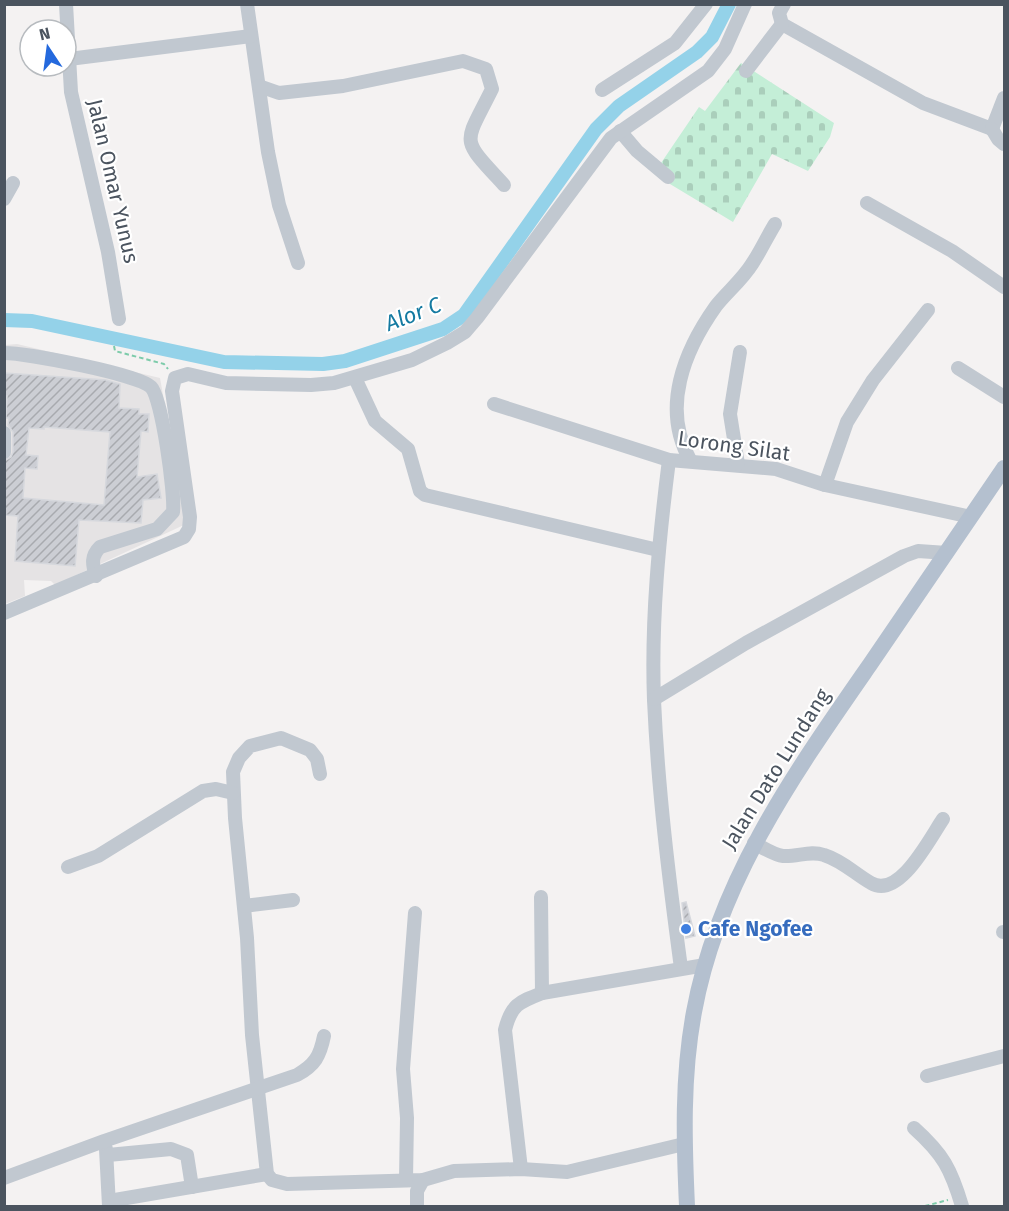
<svg xmlns="http://www.w3.org/2000/svg" width="1009" height="1211" viewBox="0 0 1009 1211" font-family="'Fira Sans',sans-serif">
<style>
.education{fill:#e5e3e4}
.cemetery{fill:url(#cemetery-stones)}
.lines{fill:none;stroke-linecap:round;stroke-linejoin:round}
.canal{stroke:#94d2e9;stroke-width:14}
.building{fill:url(#building-hatch);stroke:#d6d8dd;stroke-width:1.5;fill-rule:evenodd}
.path{stroke:#7dcbaa;stroke-width:2;stroke-dasharray:4.5 3;stroke-linecap:butt}
.minor{stroke:#c1c8d0;stroke-width:14}
.major{stroke:#b4c0cf;stroke-width:16}
.shop-dot{fill:#3f7fe0;stroke:#fff;stroke-width:2}
.labels{text-anchor:middle;dominant-baseline:central;stroke-width:4.5;stroke-linejoin:round;paint-order:stroke}
.street-label{font-size:21px;fill:#4b545f;stroke:#fff}
.shop-label{font-size:21px;font-weight:bold;fill:#366cbe;stroke:#fff;text-anchor:start}
.water-label{font-size:22px;font-style:italic;fill:#147aa1;stroke:#fff}
</style>
<defs>
<pattern id="cemetery-stones" width="16" height="16" patternUnits="userSpaceOnUse" patternTransform="scale(1.5)"><rect width="16" height="16" fill="#c4eed7"/><path d="M2 7V4a2 2 0 0 1 4 0v3zM10 15v-3a2 2 0 0 1 4 0v3z" fill="#aacebb"/></pattern>
<pattern id="building-hatch" width="6" height="6" patternUnits="userSpaceOnUse" patternTransform="scale(1.5)"><rect width="6" height="6" fill="#ccced4"/><path d="M-1 1l2-2M0 6l6-6M5 7l2-2" fill="none" stroke="#a8aaaf"/></pattern>
</defs>
<rect width="100%" height="100%" fill="#f4f2f2"/>
<polygon class="education" points="17,344 160,378 186,524 55,585 51,581 24,580 25,596 5,604 5,345"/>
<polygon class="cemetery" points="741,63 834,123 830,137 808,171 772,154 733,222 660,178 659,166 699,107 705,111"/>
<g class="lines">
<polyline class="canal" points="4,320 32,321 224,362 323,364 345,361 443,329 464,315 596,129 619,106 697,52 712,37 729,4"/>
</g>
<g class="building">
<path d="M4,373L106,380L120,384L119,408L139,409V414H149L148,432L141,431L137,477L157,474L161,498L143,500L141,523L79,520L75,566L15,561L18,516L4,515V461L11,457L13,452V432L8,425L9,418H6L7,396H4ZM44,427L110,432L104,505L23,498L25,468L37,469L38,456L26,455L29,428L44,429Z"/>
<polygon points="686,902 695,936 686,938 682,903"/>
</g>
<g class="lines">
<g class="path">
<polyline points="114,346 115,351 164,364 168,369"/>
<polyline points="925,1206 948,1200"/>
</g>
<g class="minor">
<polyline points="66,4 71,92 108,252 119,319"/>
<polyline points="247,4 268,152 279,205 298,263"/>
<polyline points="784,4 779,13 782,24 923,103 992,129"/>
<polyline points="69,59 251,36"/>
<polyline points="746,71 782,24"/>
<path d="M259,86L279,93L343,86L463,61L486,69L492,89C464,146 459,136 504,185"/>
<polyline points="602,90 675,43 706,4"/>
<polyline points="992,129 1004,98"/>
<polyline points="992,129 998,139 1004,144"/>
<polyline points="620,131 637,151 668,177"/>
<polyline points="4,199 13,183"/>
<polyline points="867,203 952,251 1004,287"/>
<path d="M4,353C26,353 138,374 151,387C162,398 175,494 173,512L157,529L100,547C91,556 92,564 96,576"/>
<polyline points="958,368 1004,397"/>
<polyline points="355,378 375,421 408,449 420,491 425,495 658,550"/>
<polyline points="494,404 669,460 776,469 825,485 971,517"/>
<polyline points="4,433 4,452"/>
<path d="M669,460C659,539 651,620 654,700C658,790 669,879 681,968"/>
<path d="M690,460C661,408 684,351 716,306C727,292 742,280 752,264C760,252 767,237 775,224"/>
<polyline points="738,464 730,414 740,352"/>
<polyline points="825,485 847,422 873,380 928,310"/>
<polyline points="4,613 184,537 189,529 190,517 172,391 175,378 188,374 226,383 311,385 334,383 412,360 447,343 465,332 477,318 611,138 708,71 725,49 745,4"/>
<polyline points="654,699 746,643 904,556 918,551 947,553"/>
<polyline points="320,774 317,759 310,750 281,738 250,746 239,758 233,772 235,818 247,938 252,1035 267,1174 272,1180 287,1184 423,1180 454,1171 521,1169 567,1172 684,1144"/>
<path d="M754,843C762,847 774,855 783,856C798,857 810,850 824,855C843,861 855,874 871,883C899,900 930,838 943,819"/>
<polyline points="68,867 98,856 203,791 216,789 233,793"/>
<polyline points="541,897 542,993"/>
<polyline points="244,906 293,900"/>
<polyline points="1003,932 1004,932"/>
<polyline points="927,1076 1004,1056"/>
<path d="M914,1128C943,1154 951,1169 962,1206"/>
<polyline points="106,1149 109,1206"/>
<polyline points="108,1155 171,1149 187,1155 192,1187"/>
<path d="M521,1169L505,1030C511,1005 519,1002 542,993L705,965"/>
<path d="M4,1178L104,1141L297,1075C315,1065 320,1056 324,1036"/>
<polyline points="406,1180 407,1118 403,1069 415,913"/>
<polyline points="109,1201 267,1174"/>
<polyline points="417,1206 417,1191 423,1180"/>
</g>
<path class="major" d="M687,1206C684,1142 682,1076 694,1012C718,880 796,771 871,663C916,598 960,533 1004,468"/>
</g>
<circle class="shop-dot" cx="686" cy="929" r="6"/>
<g class="labels">
<g class="street-label">
<text transform="translate(113 181) rotate(77)">Jalan Omar Yunus</text>
<text transform="translate(734 446) rotate(8)">Lorong Silat</text>
<text transform="translate(776 769) rotate(-58)">Jalan Dato Lundang</text>
</g>
<g class="shop-label">
<text x="698" y="929">Cafe Ngofee</text>
</g>
<g class="water-label">
<text transform="translate(413 314) rotate(-21)">Alor C</text>
</g>
</g>
<rect width="1009" height="1211" fill="none" stroke="#4b545f" stroke-width="12"/>
<g transform="translate(48 48) rotate(347)"><circle r="28" fill="#ffffff" stroke="#b7bbbf" stroke-width="1.5"/>
<path d="M0-4.5L10 22L0 15L-10 22Z" fill="#2469dd"/>
<text y="-9" font-size="16" font-weight="bold" text-anchor="middle" fill="#4b545f">N</text>
</g>
</svg>
